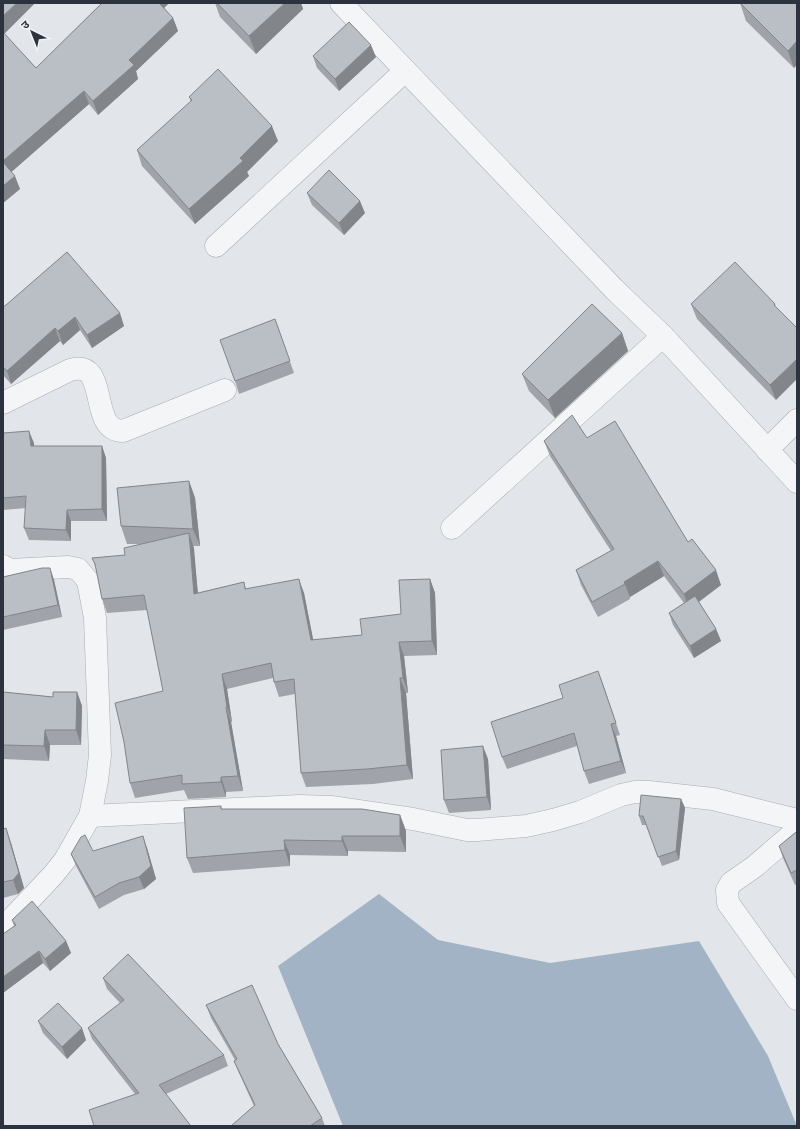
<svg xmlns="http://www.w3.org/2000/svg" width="800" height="1129" viewBox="0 0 800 1129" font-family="Quicksand,'Noto Sans Devanagari',sans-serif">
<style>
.water{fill:#a1b3c4}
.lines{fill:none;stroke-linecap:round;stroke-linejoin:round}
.minor-casing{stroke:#a8acb2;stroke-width:23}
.minor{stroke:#f4f5f7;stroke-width:22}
.wall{fill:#a0a3a9}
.shaded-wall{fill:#82858a}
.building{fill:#babec5;stroke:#82858a}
</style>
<rect width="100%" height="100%" fill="#e2e5e9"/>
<polygon class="water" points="379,894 438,940 550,963 699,941 768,1056 797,1126 343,1126 278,966"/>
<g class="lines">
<g class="minor-casing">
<g id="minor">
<polyline points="341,3 614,289 663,336 797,482"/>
<polyline points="216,246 405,71"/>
<path d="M3,403L70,370C111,358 87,431 123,431L225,390"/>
<polyline points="767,450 797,420"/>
<polyline points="452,528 663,336"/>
<polyline points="3,566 10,570 68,567 78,569 88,581 95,618 100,755 97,781 90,816 65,860 53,875 3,928"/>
<polyline points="90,816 299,806 331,807 413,819 467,830 477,830 526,826 553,820 580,812 621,795 635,792 649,792 713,799 797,820"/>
<polyline points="797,830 754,867 731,883 727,890 728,903 797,999"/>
</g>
</g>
<use href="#minor" class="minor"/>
</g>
<g class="wall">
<polygon points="3,3 34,4 4,34 36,68 102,3 169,3 164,8 173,18 178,31 136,71 138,79 98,115 89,104 11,172 20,189 3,203"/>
<polygon points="215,3 301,3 303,9 256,54 220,17"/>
<polygon points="740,3 797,3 794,68 746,21"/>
<polygon points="313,56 376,57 339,91 317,68"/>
<polygon points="189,97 278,141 247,172 249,176 195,224 142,166 137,150 191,102"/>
<polygon points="307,193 365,213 344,235 312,205"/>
<polygon points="691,304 775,304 776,307 776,400 697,319"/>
<polygon points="6,305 124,326 92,348 80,330 63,345 60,341 11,384 3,375 3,307"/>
<polygon points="275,319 294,373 239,394 235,381"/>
<polygon points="622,333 628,351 555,418 529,391 522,374"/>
<polygon points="3,433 34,443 34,446 102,446 106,458 107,521 71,521 71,541 29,540 24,528 26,508 3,510"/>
<polygon points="587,438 688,542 721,585 699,602 716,629 721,641 694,658 673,625 669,613 684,603 664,576 630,597 630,599 598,617 581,585 576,570 611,551 550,456 544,441"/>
<polygon points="189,481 195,498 200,546 193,546 198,593 244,582 246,589 304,593 313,640 362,635 401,614 430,579 435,593 437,655 404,656 408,693 406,693 413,779 373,784 306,787 301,773 295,694 279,697 274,682 273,678 227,689 232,722 231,722 243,791 226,792 226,797 188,799 184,790 135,798 130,783 163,691 147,610 107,613 102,599 96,568 92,558 125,555 139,544 127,544 121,526"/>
<polygon points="50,568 54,580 62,617 3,630 3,577"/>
<polygon points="598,671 620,735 616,736 626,773 589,784 584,771 577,746 507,769 502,757 563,698"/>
<polygon points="3,692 53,697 77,692 82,706 81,745 50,745 49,761 3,759"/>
<polygon points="488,759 491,810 449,813 444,800"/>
<polygon points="681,799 685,808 679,860 662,866 646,825 642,825 639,816"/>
<polygon points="221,806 222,809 400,815 406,831 406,852 348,851 348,856 290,855 290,866 193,873 187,858"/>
<polygon points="3,829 11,843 24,888 18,894 3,898"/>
<polygon points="797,831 797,884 795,885 783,858 779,846"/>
<polygon points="147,848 156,879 144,889 124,895 99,909 76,866 71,854 93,851"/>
<polygon points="12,920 66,941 71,953 50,971 43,963 3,993 3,934 14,926"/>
<polygon points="103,978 224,1055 228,1066 166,1094 135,1094 92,1039 88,1028 120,1003 107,989"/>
<polygon points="206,1005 278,1044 322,1118 325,1126 231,1126 254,1106 239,1073 234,1061 235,1060 211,1018"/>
<polygon points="38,1021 86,1040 67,1059 43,1033"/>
</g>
<g class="shaded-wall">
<polygon points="17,3 34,3 34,4 3,35 3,16"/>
<polygon points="156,3 169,3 160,12"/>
<polygon points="285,3 301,3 303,9 256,54 249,36"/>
<polygon points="173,18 178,31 136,71 138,79 98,115 93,101 129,60"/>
<polygon points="797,41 797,65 794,68 788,51"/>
<polygon points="371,45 376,57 339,91 335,79"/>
<polygon points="84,91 89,104 8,175 3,161"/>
<polygon points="272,126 278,141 247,172 249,176 195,224 189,209"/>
<polygon points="15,176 20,189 3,203 3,186"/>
<polygon points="360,201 365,213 344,235 339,223"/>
<polygon points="120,313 124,326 92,348 87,335"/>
<polygon points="75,317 80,330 63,345 58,331"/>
<polygon points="55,328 60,341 11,384 7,371"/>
<polygon points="622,333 628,351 555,418 548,400"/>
<polygon points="797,359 797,379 776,400 770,385"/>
<polygon points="29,431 34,443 35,458 31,446"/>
<polygon points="102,446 106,458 107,521 102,509"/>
<polygon points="189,481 195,498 200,546 193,529"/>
<polygon points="67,510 71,521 71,541 66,530"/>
<polygon points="189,533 194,548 199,608 194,594"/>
<polygon points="658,561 664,576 630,597 624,582"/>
<polygon points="50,568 54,580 62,617 58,605"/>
<polygon points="716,570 721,585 689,609 684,594"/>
<polygon points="299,579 304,593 316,654 311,640"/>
<polygon points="430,579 435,593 437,655 432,641"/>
<polygon points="716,629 721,641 694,658 690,646"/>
<polygon points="399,642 404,656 408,693 403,678"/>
<polygon points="598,671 603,684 620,735 616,723"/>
<polygon points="222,674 227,689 232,722 227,707"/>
<polygon points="400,678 406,693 413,779 407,765"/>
<polygon points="77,692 82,706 81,745 76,730"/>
<polygon points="226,707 231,722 243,791 238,776"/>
<polygon points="611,724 616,736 626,773 621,761"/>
<polygon points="45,730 50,745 49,761 44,746"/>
<polygon points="483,746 488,759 491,810 487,797"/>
<polygon points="221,777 226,792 226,797 221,782"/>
<polygon points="681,799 685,808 679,860 676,851"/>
<polygon points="400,815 406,831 406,852 400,836"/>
<polygon points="6,828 11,843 24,888 18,894 13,880"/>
<polygon points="143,836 147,848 156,879 144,889 139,877"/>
<polygon points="342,836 348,851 348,856 342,841"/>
<polygon points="284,840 290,855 290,866 285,850"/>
<polygon points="66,941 71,953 50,971 45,959"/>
<polygon points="39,951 43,963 3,993 3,977"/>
<polygon points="82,1028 86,1040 67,1059 62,1047"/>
</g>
<g class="building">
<polygon points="3,3 17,3 3,16"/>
<polygon points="102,3 159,3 173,18 129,60 134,65 93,101 84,91 3,161 3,32 36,68"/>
<polygon points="217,3 285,3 249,36"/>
<polygon points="740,3 797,3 797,41 788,51"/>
<polygon points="349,22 371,45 335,79 313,56"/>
<polygon points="218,69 272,126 240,158 243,161 189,209 137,150 192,100 189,97"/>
<polygon points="3,162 15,176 3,186"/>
<polygon points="329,170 360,201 339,223 307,193"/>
<polygon points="67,252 120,313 87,335 75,317 58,331 55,328 7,371 3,367 3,307 6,305"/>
<polygon points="735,262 775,304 774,305 797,328 797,359 770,385 691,304"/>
<polygon points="592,304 622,333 548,400 522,374"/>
<polygon points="275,319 290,361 235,381 220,340"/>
<polygon points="572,415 587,438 615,421 688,542 692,539 716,570 684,594 658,561 624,582 625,584 592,602 576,570 614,549 544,441"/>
<polygon points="29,431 31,446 102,446 102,509 67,510 66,530 24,528 26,496 3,498 3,433"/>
<polygon points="189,481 193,529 121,526 117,488"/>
<polygon points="189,533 194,594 244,582 245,589 299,579 311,640 362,635 360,619 401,614 399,580 430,579 432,641 399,642 403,678 400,678 407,765 367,769 301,773 294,679 274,682 271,663 222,674 227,707 226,707 238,776 221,777 221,782 182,784 182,775 130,783 124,742 115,703 163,691 144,595 102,599 95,564 92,558 125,555 124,548"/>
<polygon points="42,568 50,568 58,605 3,617 3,577"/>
<polygon points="695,596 716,629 690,646 669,613"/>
<polygon points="598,671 616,723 611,724 621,761 584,771 574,733 502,757 491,722 563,698 559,685"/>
<polygon points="3,692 53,697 53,692 77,692 76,730 45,730 44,746 3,745"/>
<polygon points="483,746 487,797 444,800 441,750"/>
<polygon points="641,795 681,799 676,851 658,857 643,816 639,816"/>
<polygon points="221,806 221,809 362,809 400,815 400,836 342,836 342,841 284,840 285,850 187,858 184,808"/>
<polygon points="6,828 19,873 13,880 3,882 3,829"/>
<polygon points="797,831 797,870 791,873 779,846 795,833"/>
<polygon points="85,835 93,851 143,836 151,866 139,877 119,883 95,897 71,854 81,837"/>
<polygon points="32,901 66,941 45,959 39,951 3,977 3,934 16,925 12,920"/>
<polygon points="128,954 224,1055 159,1085 191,1126 94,1126 89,1110 139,1093 88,1028 124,1000 103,978"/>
<polygon points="252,985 278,1044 322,1118 310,1126 231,1126 255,1105 234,1061 237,1059 206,1005"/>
<polygon points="58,1003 82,1028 62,1047 38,1021"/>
</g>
<rect width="800" height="1129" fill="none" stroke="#2c333e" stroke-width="8"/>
<g transform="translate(32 32) rotate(317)" stroke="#f1f3f6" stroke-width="3" paint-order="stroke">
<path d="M0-3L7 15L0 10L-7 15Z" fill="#2c333e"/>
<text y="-6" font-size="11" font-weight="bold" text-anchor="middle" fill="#2c333e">उ</text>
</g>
</svg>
